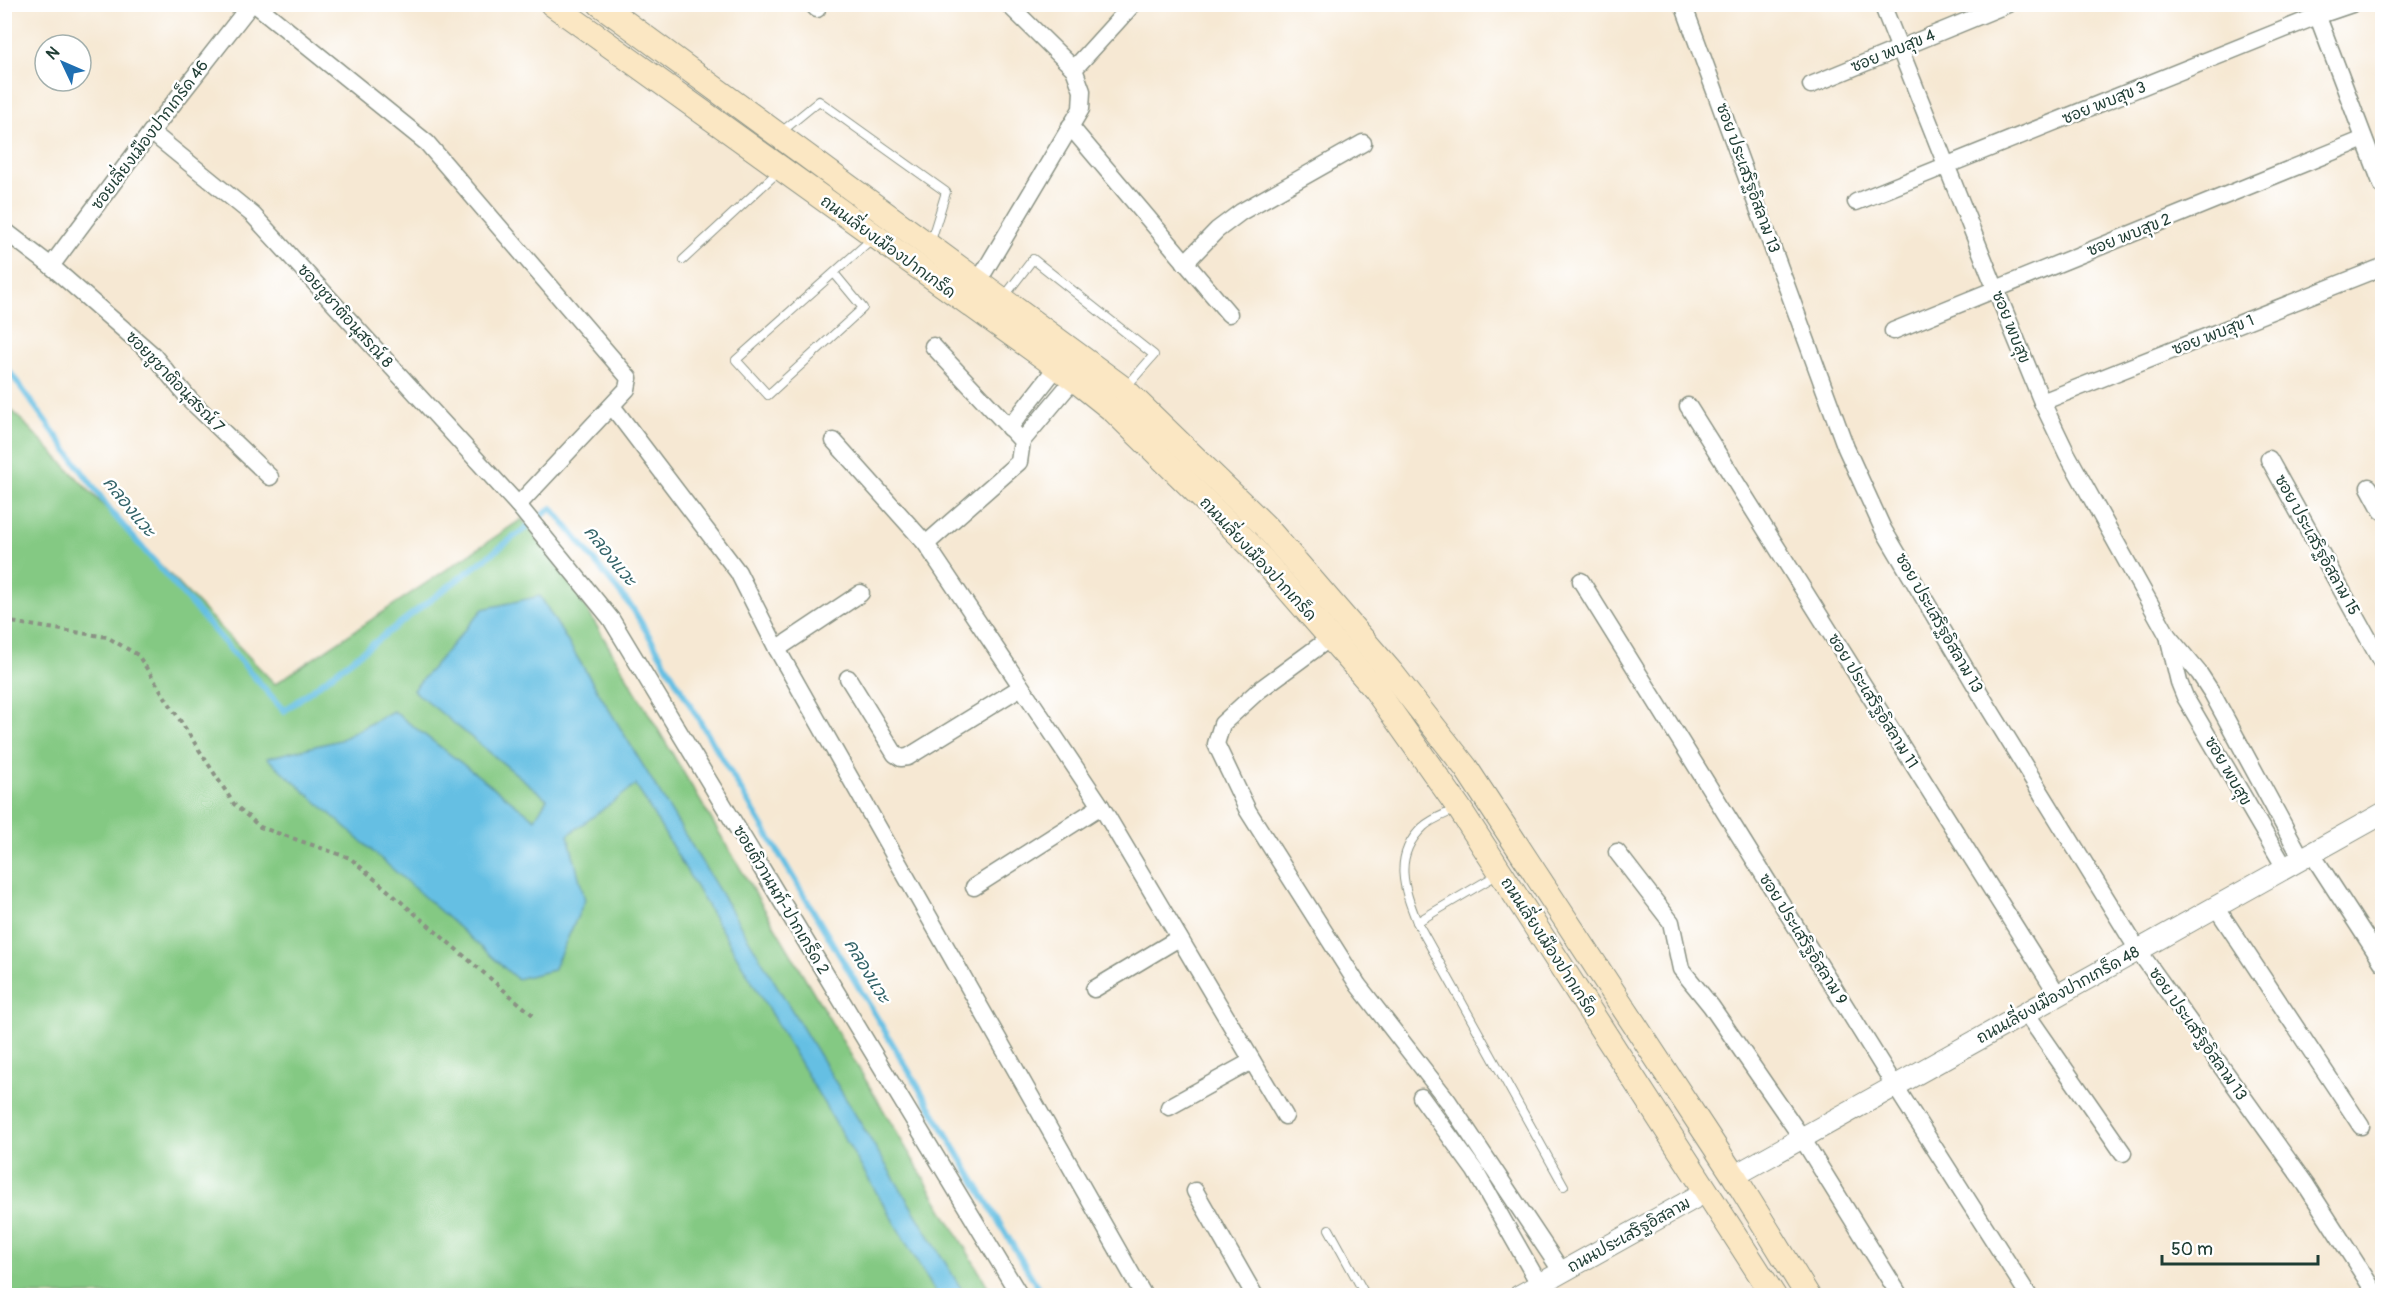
<svg xmlns="http://www.w3.org/2000/svg" width="2387" height="1300" viewBox="0 0 2387 1300" font-family="Pangolin,'Playpen Sans Thai',sans-serif">
<style>
.green{fill:#84c983;stroke:#52835c;stroke-width:1.5}
.water{fill:#65bfe3;stroke:#427e8c;stroke-width:1.5}
.lines{fill:none;stroke-linecap:round;stroke-linejoin:round}
.stream{stroke:#65bfe3;stroke-width:6}
.service-casing{stroke:#8a9284;stroke-width:10}
.minor-casing{stroke:#8a9284;stroke-width:19}
.tertiary-casing{stroke:#8a9284;stroke-width:23}
.secondary-casing{stroke:#8a9284;stroke-width:26}
.path{stroke:#8a9284;stroke-width:4;stroke-dasharray:4.5 4.5;stroke-linecap:butt}
.service{stroke:#fff;stroke-width:8}
.minor{stroke:#fff;stroke-width:16}
.tertiary{stroke:#fff;stroke-width:21}
.secondary{stroke:#fbe7c3;stroke-width:24}
.labels{text-anchor:middle;dominant-baseline:central;stroke-width:5;stroke-linejoin:round;paint-order:stroke}
.street-label{font-size:16px;fill:#1f3d34;stroke:#fff}
.water-label{font-size:18px;font-style:italic;fill:#346469;stroke:#fff}
</style>
<rect width="100%" height="100%" fill="#fff"/>
<filter id="ink" filterUnits="userSpaceOnUse"><feTurbulence type="fractalNoise" baseFrequency=".0167" numOctaves="2"/><feDisplacementMap in="SourceGraphic" scale="12" xChannelSelector="R" yChannelSelector="G"/><feConvolveMatrix kernelMatrix="1 2 1 2 8 2 1 2 1" color-interpolation-filters="sRGB"/></filter>
<filter id="wash" filterUnits="userSpaceOnUse"><feTurbulence type="fractalNoise" baseFrequency=".008" numOctaves="4" result="noise"/><feDisplacementMap in="SourceGraphic" scale="24" xChannelSelector="R" yChannelSelector="G"/><feGaussianBlur stdDeviation="1.35" result="paint"/><feColorMatrix in="noise" values="0 0 0 0 0 0 0 0 0 0 0 0 0 0 0 0 0 1.4 0 .05"/><feComposite in="paint" operator="in"/></filter>
<g filter="url(#wash)">
<rect width="100%" height="100%" fill="#f6e8d3"/>
<polygon class="green" points="4,402 275,684 522,519 576,591 993,1295 5,1295"/>
<polygon class="water" points="540,596 965,1295 937,1295 636,785 568,835 585,900 553,970 517,979 267,758 340,740 393,711 535,819 547,799 413,690 483,609"/>
<g class="lines">
<polyline class="stream" points="4,364 114,515 284,711 552,508 633,609 1043,1296"/>
</g>
</g>
<g filter="url(#ink)">
<g class="lines">
<g class="service-casing">
<g id="service">
<polyline points="780,133 819,101 946,192 930,244"/>
<polyline points="683,260 780,170"/>
<polyline points="834,273 863,308 768,395 736,360 874,237"/>
<polyline points="1004,297 1033,259 1154,355 1126,387"/>
<path d="M1456,809C1446,814 1431,819 1423,827C1392,856 1404,889 1417,922L1564,1186"/>
<polyline points="1417,922 1500,873"/>
<polyline points="1329,1229 1366,1296"/>
</g>
</g>
<g class="minor-casing">
<g id="minor">
<polyline points="255,4 427,143 629,378 627,389 518,505"/>
<polyline points="812,4 817,9"/>
<polyline points="1683,4 1846,448 1883,529 1987,705 2138,950 2306,1185 2372,1288 2375,1296"/>
<polyline points="1882,4 1996,290 2042,402 2067,454 2168,636 2199,673 2212,693 2302,859"/>
<polyline points="2313,4 2382,185"/>
<polyline points="1074,69 1133,4"/>
<polyline points="1811,85 2008,4"/>
<polyline points="1070,126 1229,314"/>
<polyline points="151,132 253,215 518,505 611,619 1020,1296"/>
<polyline points="1856,202 2317,16 2352,4"/>
<polyline points="4,230 51,266 153,355 190,400 270,477"/>
<polyline points="1185,263 1217,230 1241,212 1363,143"/>
<polyline points="51,266 151,132 251,4"/>
<polyline points="978,282 1081,109 1082,91 1074,69 1008,4"/>
<polyline points="1893,331 2364,139"/>
<polyline points="2042,402 2382,267"/>
<polyline points="612,406 738,572 777,649 1144,1296"/>
<polyline points="1688,406 2058,995"/>
<polyline points="1009,428 1056,368"/>
<polyline points="834,441 926,544 1101,806 1285,1116"/>
<polyline points="1022,441 1074,379"/>
<polyline points="2269,459 2382,663"/>
<polyline points="2369,487 2382,511"/>
<polyline points="926,544 1019,462 1022,441 933,346"/>
<polyline points="1581,581 1895,1086 2029,1296"/>
<polyline points="1330,638 1258,691 1222,724 1216,744 1248,811 1358,985 1448,1101 1562,1272"/>
<polyline points="2169,640 2179,682 2185,697 2285,868"/>
<polyline points="777,649 861,593"/>
<polyline points="848,678 895,754 901,758 908,757 1021,687"/>
<polyline points="1617,852 1671,922 1681,969 1711,1006 1802,1138 1900,1296"/>
<polyline points="2312,854 2382,962"/>
<polyline points="974,887 1101,806"/>
<polyline points="2216,907 2361,1126"/>
<polyline points="1094,989 1179,938"/>
<polyline points="2026,1013 2123,1153"/>
<polyline points="1421,1097 1475,1171 1546,1296"/>
<polyline points="1169,1107 1252,1061"/>
<polyline points="1195,1191 1255,1296"/>
</g>
</g>
<g class="tertiary-casing">
<g id="tertiary">
<polyline points="1734,1176 2382,814"/>
<polyline points="1519,1296 1707,1191"/>
</g>
</g>
<g class="secondary-casing">
<g id="secondary">
<polyline points="552,4 1074,379 1114,411 1249,544 1375,689 1459,808 1774,1296"/>
<polyline points="600,4 1124,389 1266,527 1391,672 1466,768 1734,1176 1808,1296"/>
</g>
</g>
<polyline class="path" points="4,621 107,637 138,655 234,804 260,827 350,858 534,1016"/>
<use href="#service" class="service"/>
<use href="#minor" class="minor"/>
<use href="#tertiary" class="tertiary"/>
<use href="#secondary" class="secondary"/>
</g>
</g>
<g class="labels">
<g class="street-label">
<text transform="translate(1893 51) rotate(-22)">ซอย พบสุข 4</text>
<text transform="translate(2104 103) rotate(-22)">ซอย พบสุข 3</text>
<text transform="translate(150 135) rotate(-53)">ซอยเลี่ยงเมืองปากเกร็ด 46</text>
<text transform="translate(1748 178) rotate(70)">ซอย ประเสริฐอิสลาม 13</text>
<text transform="translate(2129 235) rotate(-22)">ซอย พบสุข 2</text>
<text transform="translate(888 247) rotate(36)">ถนนเลี่ยงเมืองปากเกร็ด</text>
<text transform="translate(345 316) rotate(48)">ซอยชูชาติอนุสรณ์ 8</text>
<text transform="translate(2011 327) rotate(68)">ซอย พบสุข</text>
<text transform="translate(2213 335) rotate(-21)">ซอย พบสุข 1</text>
<text transform="translate(175 382) rotate(46)">ซอยชูชาติอนุสรณ์ 7</text>
<text transform="translate(2317 545) rotate(61)">ซอย ประเสริฐอิสลาม 15</text>
<text transform="translate(1258 559) rotate(47)">ถนนเลี่ยงเมืองปากเกร็ด</text>
<text transform="translate(1939 623) rotate(60)">ซอย ประเสริฐอิสลาม 13</text>
<text transform="translate(1873 701) rotate(58)">ซอย ประเสริฐอิสลาม 11</text>
<text transform="translate(2228 771) rotate(60)">ซอย พบสุข</text>
<text transform="translate(781 900) rotate(59)">ซอยติวานนท์-ปากเกร็ด 2</text>
<text transform="translate(1803 939) rotate(58)">ซอย ประเสริฐอิสลาม 9</text>
<text transform="translate(1549 947) rotate(57)">ถนนเลี่ยงเมืองปากเกร็ด</text>
<text transform="translate(2058 995) rotate(-29)">ถนนเลี่ยงเมืองปากเกร็ด 48</text>
<text transform="translate(2198 1034) rotate(55)">ซอย ประเสริฐอิสลาม 13</text>
<text transform="translate(1629 1235) rotate(-29)">ถนนประเสริฐอิสลาม</text>
</g>
<g class="water-label">
<text transform="translate(129 507) rotate(51)">คลองแวะ</text>
<text transform="translate(610 556) rotate(51)">คลองแวะ</text>
<text transform="translate(867 971) rotate(59)">คลองแวะ</text>
</g>
</g>
<rect width="2387" height="1300" fill="none" stroke="#fff" stroke-width="24"/>
<g transform="translate(63 63) rotate(314)"><circle r="28" fill="#ffffff" stroke="#a5b1ae" stroke-width="1.5"/>
<path d="M0-4.5L10 22L0 15L-10 22Z" fill="#1f6fb2"/>
<text y="-9" font-size="16" font-weight="bold" text-anchor="middle" fill="#1f3d34">N</text>
</g>
<path d="M2162 1255v9h156v-9" fill="none" stroke="#1f3d34" stroke-width="3"/>
<text x="2171" y="1255" font-size="18" fill="#1f3d34" stroke="#ffffff" stroke-width="4.5" paint-order="stroke">50 m</text>
</svg>
